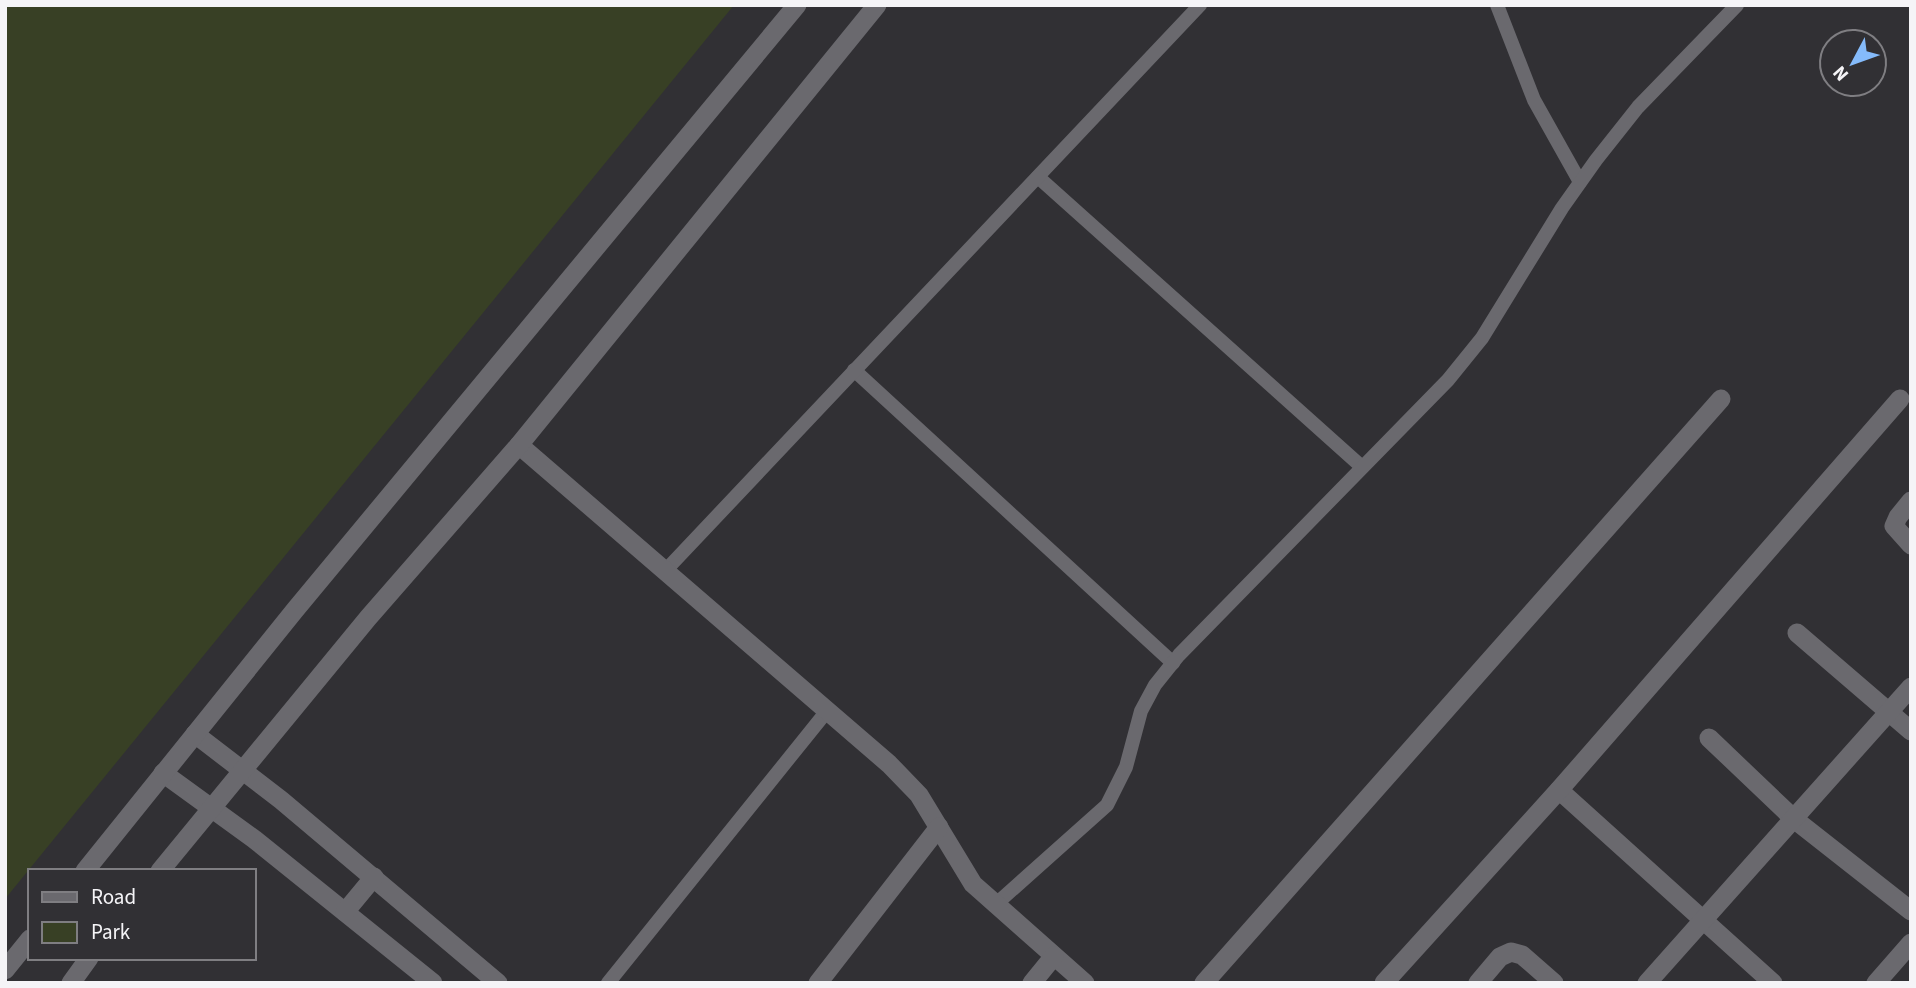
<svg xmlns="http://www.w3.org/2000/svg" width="1916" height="988" viewBox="0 0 1916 988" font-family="'Source Sans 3',sans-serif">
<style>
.green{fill:#384025}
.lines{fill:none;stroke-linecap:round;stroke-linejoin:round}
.service{stroke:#6a696e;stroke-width:14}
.minor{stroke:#6a696e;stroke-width:19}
</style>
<rect width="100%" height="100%" fill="#313034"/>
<polygon class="green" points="5,5 734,5 5,899"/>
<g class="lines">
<g class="service">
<polyline points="1497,5 1534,100 1580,182"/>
<polyline points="1038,177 1362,467"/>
<polyline points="854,370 1173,663"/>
<polyline points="665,571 1200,5"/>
<polyline points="995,905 1107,805 1126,767 1141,711 1155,685 1179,655 1448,380 1482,338 1562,208 1596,160 1638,107 1737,5"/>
<polyline points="608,983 827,711"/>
</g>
<g class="minor">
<polyline points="519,445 889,764 919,795 973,884 1085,983"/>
<polyline points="1911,501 1898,517 1894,526 1911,545"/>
<polyline points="1797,633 1911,731"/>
<polyline points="195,734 281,800 498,983"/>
<polyline points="1709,738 1794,819 1911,911"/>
<polyline points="163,773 254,839 433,983"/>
<polyline points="1559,790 1773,983"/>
<polyline points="85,871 295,610 797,5"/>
<polyline points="160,871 368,618 519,445 877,5"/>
<polyline points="345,912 374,877"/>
<polyline points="5,970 30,939"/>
<polyline points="71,983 89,958"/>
<polyline points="818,983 939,827"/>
<polyline points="1032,983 1054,956"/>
<polyline points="1204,983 1721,399"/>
<polyline points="1384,983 1559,790 1900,399"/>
<polyline points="1478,983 1500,957 1511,952 1522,955 1554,983"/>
<polyline points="1647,983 1911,687"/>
<polyline points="1876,983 1911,943"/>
</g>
</g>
<rect width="1916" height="988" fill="none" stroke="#f5f4f7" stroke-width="14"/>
<rect x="28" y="869" width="228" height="91" fill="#313034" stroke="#7f7e82" stroke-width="2"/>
<rect x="42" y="892" width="35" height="10" fill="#6a696e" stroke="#7f7e82" stroke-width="2"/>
<text x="91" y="904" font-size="21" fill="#f5f4f7">Road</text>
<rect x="42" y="922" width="35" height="21" fill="#384025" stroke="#7f7e82" stroke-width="2"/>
<text x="91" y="939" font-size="21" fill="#f5f4f7">Park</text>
<g transform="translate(1853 63) rotate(229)"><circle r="33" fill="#313034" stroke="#7f7e82" stroke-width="2"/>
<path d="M0-5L12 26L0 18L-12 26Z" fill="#85bbfb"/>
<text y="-10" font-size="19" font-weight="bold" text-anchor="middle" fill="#f5f4f7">N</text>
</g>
</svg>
